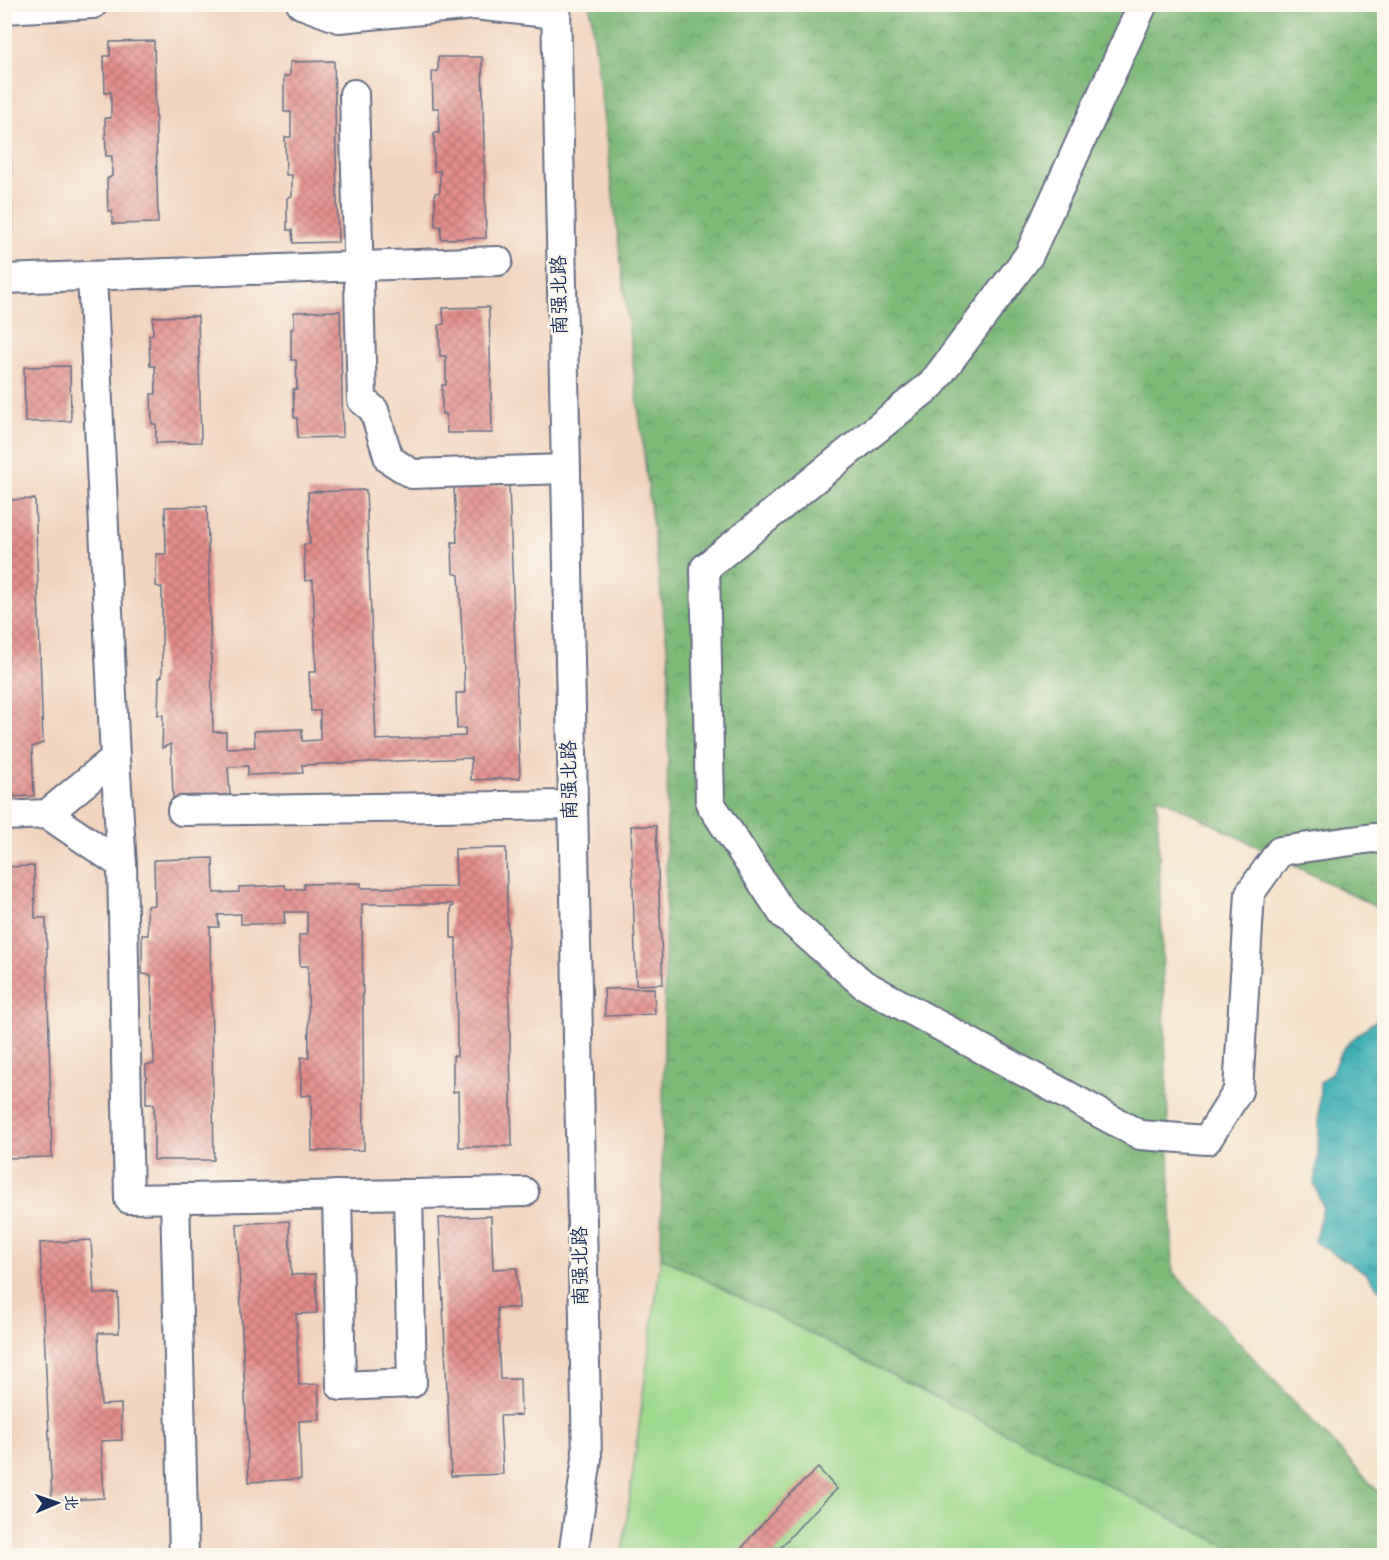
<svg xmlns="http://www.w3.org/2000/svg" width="1389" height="1560" viewBox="0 0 1389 1560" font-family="'Gochi Hand','LXGW WenKai TC',sans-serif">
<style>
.built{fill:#f2d4be}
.grass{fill:#9ed98d;stroke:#5c8476;stroke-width:1.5}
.forest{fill:url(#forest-crowns);stroke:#4c746b;stroke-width:1.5}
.water{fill:url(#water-ripples);stroke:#2c6e8a;stroke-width:1.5}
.building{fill:url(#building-cross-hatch)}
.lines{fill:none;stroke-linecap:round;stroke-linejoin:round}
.minor-casing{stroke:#676e83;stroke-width:32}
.minor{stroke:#fff;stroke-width:28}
.labels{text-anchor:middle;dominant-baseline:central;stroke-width:5;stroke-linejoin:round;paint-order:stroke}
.street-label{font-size:20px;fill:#1b2f5e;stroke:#fbf7ec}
</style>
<defs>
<pattern id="forest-crowns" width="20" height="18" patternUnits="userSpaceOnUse" patternTransform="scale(1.5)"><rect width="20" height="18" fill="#7eb978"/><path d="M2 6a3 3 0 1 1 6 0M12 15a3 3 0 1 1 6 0" fill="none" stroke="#669766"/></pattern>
<pattern id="water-ripples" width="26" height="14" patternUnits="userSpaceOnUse" patternTransform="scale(1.5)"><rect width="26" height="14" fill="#3daeb5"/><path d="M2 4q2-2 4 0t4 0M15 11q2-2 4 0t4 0" fill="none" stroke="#328e96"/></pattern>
<pattern id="building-cross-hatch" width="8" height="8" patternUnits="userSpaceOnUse" patternTransform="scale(1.5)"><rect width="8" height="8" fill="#e28c88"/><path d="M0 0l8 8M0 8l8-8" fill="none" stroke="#b67372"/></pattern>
</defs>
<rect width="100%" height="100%" fill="#fbf7ec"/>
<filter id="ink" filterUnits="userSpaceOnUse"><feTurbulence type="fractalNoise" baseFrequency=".0167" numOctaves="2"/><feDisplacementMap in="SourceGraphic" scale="12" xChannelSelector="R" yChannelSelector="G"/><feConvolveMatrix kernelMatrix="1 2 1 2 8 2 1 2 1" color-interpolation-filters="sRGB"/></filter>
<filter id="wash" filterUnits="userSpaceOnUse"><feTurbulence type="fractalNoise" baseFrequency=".008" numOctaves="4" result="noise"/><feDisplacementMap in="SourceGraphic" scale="24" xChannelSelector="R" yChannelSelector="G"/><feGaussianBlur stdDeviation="1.35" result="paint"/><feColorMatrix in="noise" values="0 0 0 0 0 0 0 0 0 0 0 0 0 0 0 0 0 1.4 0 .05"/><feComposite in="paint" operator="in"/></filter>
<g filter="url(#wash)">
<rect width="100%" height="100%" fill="#f5e2c9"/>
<polygon class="built" points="5,5 665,5 669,663 661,1257 1244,1555 5,1556"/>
<polygon class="grass" points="661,1257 1244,1555 622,1556"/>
<polygon class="forest" points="590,5 1384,5 1384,911 1157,796 1173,1272 1384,1498 1384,1555 1244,1555 661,1257 669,662"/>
<polygon class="water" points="1384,1016 1384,1295 1365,1272 1314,1242 1323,1207 1314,1182 1318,1158 1320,1083 1331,1073 1340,1054 1348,1043 1369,1025"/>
<g id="blocks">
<g class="building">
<polygon points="154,41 158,223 113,224 112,211 108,211 107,179 112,176 112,156 106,156 105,118 111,118 111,92 105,93 104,56 110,56 110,42"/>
<polygon points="8,48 12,230 4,230 4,49"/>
<polygon points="438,57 482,57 486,238 441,239 441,226 435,226 435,193 440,192 440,171 434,171 434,133 439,133 439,108 433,108 432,72 438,71"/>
<polygon points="334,61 338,242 293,243 292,230 287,230 287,198 292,196 292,175 286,175 285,137 291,137 291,112 284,112 284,76 290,76 290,62"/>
<polygon points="489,307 492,433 447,433 446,414 442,414 442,385 446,385 446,356 440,356 439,325 444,324 443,308"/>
<polygon points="340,311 343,437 298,438 297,418 294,418 293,389 297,389 296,360 291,360 291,329 294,329 294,312"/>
<polygon points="198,316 201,442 156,443 156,424 152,424 151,394 156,394 155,366 150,366 149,335 153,334 153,317"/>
<polygon points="70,366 71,421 25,422 24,367"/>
<polygon points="509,485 520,778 471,780 471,758 302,765 303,773 248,775 248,766 228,767 230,795 173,798 171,744 162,748 163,715 158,715 159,678 162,676 162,588 156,586 156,554 166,554 165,507 207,506 213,732 226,732 226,748 255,747 254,731 302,729 302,741 320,740 320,711 311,711 309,672 316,672 313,580 305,581 304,544 310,544 308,492 366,490 376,740 465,736 465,728 457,729 456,693 465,693 459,575 453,573 452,542 457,542 454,487"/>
<polygon points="35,499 43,743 32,747 34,796 4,797 4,500"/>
<polygon points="631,826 656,826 663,984 636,985"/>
<polygon points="506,848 512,1146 459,1147 458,1091 453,1092 453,1056 457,1056 456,938 451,938 451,907 454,906 453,904 362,904 364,1150 312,1151 311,1095 301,1096 301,1057 309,1058 308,966 300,966 299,935 307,935 307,912 284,912 285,924 241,924 241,914 218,915 219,927 210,927 214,1160 154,1160 154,1104 146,1104 146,1065 154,1064 151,975 142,974 142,935 148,935 147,906 155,905 154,860 213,858 214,893 239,892 239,887 285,885 286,889 304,889 304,884 361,883 361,888 456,887 455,849"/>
<polygon points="34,866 35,918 46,918 52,1157 5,1158 5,867"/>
<polygon points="654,988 655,1014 605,1016 604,989"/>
<polygon points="491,1216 493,1269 517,1268 519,1308 497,1308 500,1379 520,1379 521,1415 500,1416 503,1474 451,1476 439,1218"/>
<polygon points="289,1221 291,1275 316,1274 317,1313 296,1314 299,1385 318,1384 320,1420 299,1421 301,1479 249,1482 237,1224"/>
<polygon points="91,1240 94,1294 118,1293 119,1333 98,1333 101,1405 121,1404 122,1440 101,1441 104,1498 52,1501 40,1243"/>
<polygon points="818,1468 837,1489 808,1517 773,1556 736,1556 753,1534 785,1499"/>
</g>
</g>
</g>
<g filter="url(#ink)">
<use href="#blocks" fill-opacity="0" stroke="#676e83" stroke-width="1.5"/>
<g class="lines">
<g class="minor-casing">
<g id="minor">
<polyline points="301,4 339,18 474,5 556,14"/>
<polyline points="556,4 587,1458 573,1556"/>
<polyline points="1143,4 1029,255 932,384 705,568 710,803 783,914 863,984 1140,1135 1207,1140 1238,1091 1250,893 1280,851 1373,838 1384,839"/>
<polyline points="4,9 93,4"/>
<polyline points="354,94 362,400 374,410 389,459 412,474 566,469"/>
<polyline points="4,279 498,261"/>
<polyline points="115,758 122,865"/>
<polyline points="182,811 573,805"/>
<polyline points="47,814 122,865 129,1199 524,1192"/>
<polyline points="4,816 47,814 115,758 92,276"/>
<polyline points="337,1195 341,1386 412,1383 408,1194"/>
<polyline points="175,1198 184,1556"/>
</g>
</g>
<use href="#minor" class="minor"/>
</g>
</g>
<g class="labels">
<g class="street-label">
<text transform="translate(562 295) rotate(-91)">南强北路</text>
<text transform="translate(572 780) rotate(-91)">南强北路</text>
<text transform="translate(583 1266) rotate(-91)">南强北路</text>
</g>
</g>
<rect width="1389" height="1560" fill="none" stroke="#fbf7ec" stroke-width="24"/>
<g transform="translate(57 1503) rotate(88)" stroke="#fbf7ec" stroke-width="4.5" paint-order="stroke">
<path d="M0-4.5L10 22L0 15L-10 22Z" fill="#1b2f5e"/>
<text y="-9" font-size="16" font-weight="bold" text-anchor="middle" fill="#1b2f5e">北</text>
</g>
</svg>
